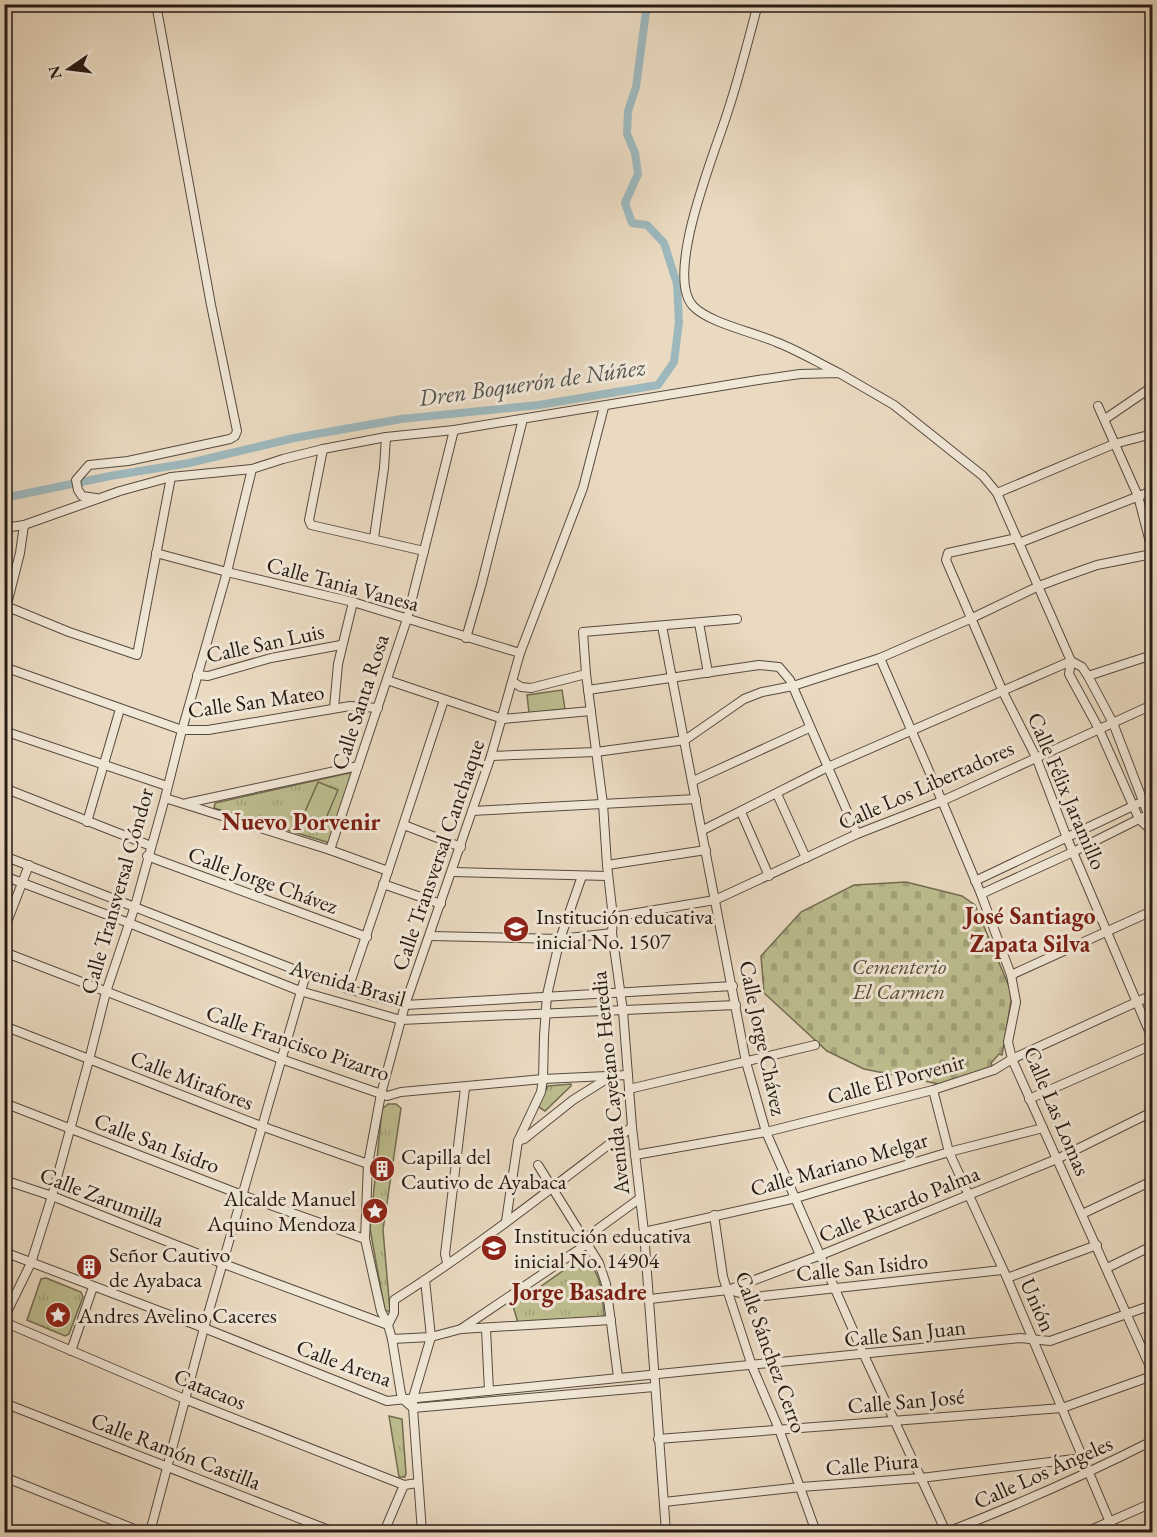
<svg xmlns="http://www.w3.org/2000/svg" width="1157" height="1537" viewBox="0 0 1157 1537" font-family="'EB Garamond',serif">
<style>
.grass{fill:url(#grass-tufts);stroke:#726c51;stroke-width:1.5}
.cemetery{fill:url(#cemetery-stones);stroke:#726c51;stroke-width:1.5}
.garden{fill:#bdbd8e;stroke:#726c51;stroke-width:1.5}
.lines{fill:none;stroke-linecap:round;stroke-linejoin:round}
.canal{stroke:#9db8bd;stroke-width:8}
.minor-casing{stroke:#574a3f;stroke-width:10}
.minor{stroke:#f1e7d7;stroke-width:8}
.labels{text-anchor:middle;dominant-baseline:central;stroke-width:6;stroke-linejoin:round;paint-order:stroke}
.street-label{font-size:22px;fill:#261a14;stroke:#f1e7d7}
.poi-label{font-size:22px;fill:#261a14;stroke:#f1e7d7;text-anchor:start}
.park-label{font-size:22px;font-style:italic;fill:#534b39;stroke:#f1e7d7}
.water-label{font-size:24px;font-style:italic;fill:#50514f;stroke:#f1e7d7}
.neighbourhood-label{font-size:24px;font-weight:bold;fill:#7a1f14;stroke:#f1e7d7}
</style>
<defs>
<pattern id="grass-tufts" width="24" height="20" patternUnits="userSpaceOnUse" patternTransform="scale(1.5)"><rect width="24" height="20" fill="#bdbd8e"/><path d="M3 7l-1-3M5 7V3M7 7l1-3M15 17l-1-3M17 17v-4M19 17l1-3" fill="none" stroke="#a2a27a"/></pattern>
<pattern id="cemetery-stones" width="16" height="16" patternUnits="userSpaceOnUse" patternTransform="scale(1.5)"><rect width="16" height="16" fill="#bdbd8e"/><path d="M2 7V4a2 2 0 0 1 4 0v3zM10 15v-3a2 2 0 0 1 4 0v3z" fill="#a2a27a"/></pattern>
</defs>
<rect width="100%" height="100%" fill="#eadac1"/>
<filter id="stains"><feTurbulence type="fractalNoise" baseFrequency=".00333" numOctaves="4"/><feColorMatrix values="0 0 0 0 .2 0 0 0 0 .09 0 0 0 0 .02 0 0 0 .5 -.17"/></filter>
<radialGradient id="worn" r=".72"><stop offset=".6" stop-color="#630" stop-opacity="0"/><stop offset="1" stop-color="#630" stop-opacity=".3"/></radialGradient>
<g class="grass">
<polygon points="353,772 330,843 214,808 215,803"/>
<polygon points="571,1084 571,1086 545,1111 537,1106 548,1086"/>
<polygon points="388,1104 396,1104 401,1108 383,1230 390,1311 385,1311 370,1229 382,1109"/>
<path d="M581,1258C602,1269 602,1293 604,1315L598,1320L518,1323L513,1306Z"/>
<polygon points="46,1278 81,1292 83,1297 69,1334 65,1336 27,1320 41,1279"/>
<polygon points="389,1416 402,1419 406,1474 405,1477 399,1477"/>
</g>
<polygon class="cemetery" points="906,882 962,896 975,905 1010,989 1011,1001 1002,1055 999,1054 991,1063 993,1067 939,1084 864,1069 827,1051 764,993 761,956 801,912 854,885"/>
<g class="garden">
<polygon points="562,690 565,709 529,713 527,695"/>
<polygon points="318,782 338,790 324,823 304,814"/>
</g>
<g class="lines">
<polyline class="canal" points="4,498 110,476 189,463 294,438 401,419 539,405 658,385 674,362 679,322 677,284 664,243 647,225 632,223 625,203 638,174 635,153 627,134 628,111 636,87 647,4"/>
<g class="minor-casing">
<g id="minor">
<path d="M758,4C748,41 739,78 727,114C715,152 664,275 693,306C709,323 753,332 776,342C797,350 817,362 837,372"/>
<polyline points="1098,406 1138,496 1152,550"/>
<polyline points="1105,419 1152,387"/>
<polyline points="323,449 309,520 311,525 424,551"/>
<polyline points="997,493 1114,444 1152,434"/>
<polyline points="96,498 82,496 78,490 76,480 89,465 128,461 230,439 235,436 237,431 211,305 156,4"/>
<polyline points="4,528 24,525 120,491 171,477 252,469 283,459 323,449 386,437 454,430 758,380 800,374 839,373 894,405 983,476 997,493 1071,661 1069,674 1099,729 1139,819 1150,829"/>
<polyline points="374,538 384,468 386,437"/>
<polyline points="1017,538 948,553 946,560 1003,692 1036,757 1067,838 1152,1038"/>
<polyline points="1019,543 1152,491"/>
<polyline points="156,553 227,572 353,602 520,653"/>
<polyline points="8,607 69,632 137,655 171,477"/>
<polyline points="4,616 20,553 24,525"/>
<polyline points="699,623 708,673"/>
<polyline points="662,626 746,1062 766,1132 864,1355 946,1532"/>
<polyline points="466,638 481,586 523,419"/>
<polyline points="880,658 942,801 981,894 1011,975 1016,1002 1008,1042 1012,1059 1152,1371"/>
<polyline points="1071,661 1082,667 1088,676 1113,723 1148,814 1152,835"/>
<polyline points="4,667 182,730 208,730 350,706 378,708"/>
<polyline points="197,675 208,676 271,658 341,645"/>
<polyline points="1088,676 1152,655"/>
<polyline points="387,680 503,719 591,711"/>
<polyline points="513,682 521,687 531,688 586,674"/>
<polyline points="588,690 759,665 779,667 790,680 857,834"/>
<polyline points="334,708 338,664 353,602"/>
<polyline points="4,731 167,786"/>
<polyline points="491,756 596,752 685,740 744,699 762,692 793,686 880,658 970,619 1039,586 1063,577 1097,565 1152,554"/>
<polyline points="693,781 809,728"/>
<polyline points="4,788 151,846"/>
<polyline points="777,794 806,858"/>
<polyline points="165,798 330,850 388,871"/>
<polyline points="187,803 358,766"/>
<polyline points="472,811 696,799"/>
<polyline points="741,812 769,876"/>
<polyline points="87,822 120,709"/>
<polyline points="404,825 461,847"/>
<polyline points="703,830 828,767 1071,661"/>
<polyline points="330,850 407,619 454,430"/>
<polyline points="4,856 306,974 348,989 405,1005 733,986"/>
<polyline points="147,856 367,937"/>
<polyline points="607,865 706,850"/>
<polyline points="453,872 608,876"/>
<polyline points="4,876 129,923 300,991 401,1020 736,1005"/>
<polyline points="975,881 1152,797"/>
<polyline points="383,884 441,904"/>
<polyline points="981,894 1073,852 1143,817"/>
<polyline points="613,917 715,900 857,834 942,801 1152,705"/>
<polyline points="4,930 29,865"/>
<polyline points="431,936 560,939 612,933"/>
<polyline points="4,952 281,1059 387,1096 401,1092 543,1079 628,1075"/>
<polyline points="1011,975 1152,911"/>
<polyline points="348,989 388,871 444,700"/>
<polyline points="4,1026 261,1126 368,1164"/>
<polyline points="629,1089 815,1045"/>
<polyline points="933,1090 949,1152 1007,1278 1114,1532"/>
<polyline points="1029,1099 1152,1045"/>
<polyline points="4,1103 242,1195 365,1239"/>
<polyline points="518,1141 524,1139 573,1100 608,1078"/>
<polyline points="635,1155 766,1132 933,1090 994,1070 1012,1059 1152,995"/>
<polyline points="538,1165 599,1263 606,1284 618,1377"/>
<path d="M4,1180L52,1196L224,1264L388,1325L394,1313V1300C476,1248 554,1186 632,1127"/>
<polyline points="1082,1214 1152,1181"/>
<polyline points="714,1215 723,1277 752,1366 779,1429 816,1532"/>
<polyline points="506,1221 518,1141 541,1092 543,1079 544,1036 547,995 560,939 582,876"/>
<polyline points="644,1232 796,1198 949,1152 1043,1128"/>
<polyline points="584,1239 639,1199"/>
<polyline points="4,1252 204,1328 387,1401 1020,1338 1050,1341 1152,1305"/>
<polyline points="447,1263 445,1254 465,1088"/>
<polyline points="1107,1268 1152,1246"/>
<polyline points="1007,1278 1097,1245"/>
<polyline points="425,1280 431,1337 413,1398 413,1408 654,1387"/>
<polyline points="729,1290 754,1297 1002,1270"/>
<polyline points="650,1299 728,1290 821,1255 1057,1159 1152,1112"/>
<polyline points="4,1318 31,1263 52,1196 89,1060 106,992 135,906 165,798 182,730 227,572 252,469"/>
<polyline points="4,1322 187,1400 404,1485"/>
<polyline points="461,1329 587,1244"/>
<polyline points="486,1329 489,1391"/>
<polyline points="392,1339 431,1337 461,1329 611,1320"/>
<polyline points="71,1351 93,1287"/>
<polyline points="4,1403 334,1532"/>
<polyline points="658,1439 1062,1408 1152,1376"/>
<polyline points="4,1477 142,1532"/>
<polyline points="664,1502 801,1487 921,1478 1082,1458"/>
<polyline points="150,1532 204,1328 306,974"/>
<polyline points="384,1532 404,1485 418,1483"/>
<polyline points="422,1532 413,1408 404,1400 401,1394 392,1339 388,1325 381,1311 365,1239 368,1164 381,1094 405,1005 491,756 520,653 583,488 604,407"/>
<polyline points="666,1532 644,1232 632,1127 623,1011 612,933 613,917 607,865 603,804 586,674 583,632 737,619"/>
<path d="M947,1532C1017,1505 1085,1475 1152,1441"/>
<polyline points="1086,1532 1152,1503"/>
</g>
</g>
<use href="#minor" class="minor"/>
</g>
<defs>
<g id="school-disc" transform="scale(1.35)"><circle r="9.5" fill="#8f2418" stroke="#f1e7d7"/><path d="M0-5L7-2L0 1L-7-2ZM-4 1L0 2.5L4 1V4Q0 6-4 4Z" fill="#fff"/></g>
<g id="building-disc" transform="scale(1.35)"><circle r="9.5" fill="#8f2418" stroke="#f1e7d7"/><path d="M-4-6H4V6H1V3H-1V6H-4ZM-2.5-4.3h1.7v1.8h-1.7ZM.8-4.3h1.7v1.8H.8ZM-2.5-1h1.7V.8h-1.7ZM.8-1h1.7V.8H.8Z" fill="#fff"/></g>
<g id="sight-disc" transform="scale(1.35)"><circle r="9.5" fill="#8f2418" stroke="#f1e7d7"/><path d="M0-6L1.8-2.2L6-1.7L2.9 1.2L3.7 5.4L0 3.3L-3.7 5.4L-2.9 1.2L-6-1.7L-1.8-2.2Z" fill="#fff"/></g>
</defs>
<g fill-rule="evenodd">
<use href="#school-disc" x="516" y="929"/>
<use href="#building-disc" x="382" y="1169"/>
<use href="#sight-disc" x="375" y="1211"/>
<use href="#school-disc" x="494" y="1248"/>
<use href="#building-disc" x="89" y="1267"/>
<use href="#sight-disc" x="58" y="1315"/>
</g>
<g class="labels">
<g class="street-label">
<text transform="translate(343 584) rotate(15)">Calle Tania Vanesa</text>
<text transform="translate(265 643) rotate(-12)">Calle San Luis</text>
<text transform="translate(256 701) rotate(-8)">Calle San Mateo</text>
<text transform="translate(360 702) rotate(-72)">Calle Santa Rosa</text>
<text transform="translate(926 785) rotate(-24)">Calle Los Libertadores</text>
<text transform="translate(1067 791) rotate(67)">Calle Félix Jaramillo</text>
<text transform="translate(438 855) rotate(-71)">Calle Transversal Canchaque</text>
<text transform="translate(263 880) rotate(20)">Calle Jorge Chávez</text>
<text transform="translate(117 891) rotate(-74)">Calle Transversal Cóndor</text>
<text transform="translate(348 983) rotate(16)">Avenida Brasil</text>
<text transform="translate(763 1038) rotate(78)">Calle Jorge Chávez</text>
<text transform="translate(298 1043) rotate(19)">Calle Francisco Pizarro</text>
<text transform="translate(896 1079) rotate(-15)">Calle El Porvenir</text>
<text transform="translate(192 1080) rotate(21)">Calle Mirafores</text>
<text transform="translate(610 1083) rotate(-96)">Avenida Cayetano Heredia</text>
<text transform="translate(1057 1111) rotate(67)">Calle Las Lomas</text>
<text transform="translate(157 1143) rotate(21)">Calle San Isidro</text>
<text transform="translate(839 1164) rotate(-16)">Calle Mariano Melgar</text>
<text transform="translate(102 1197) rotate(21)">Calle Zarumilla</text>
<text transform="translate(899 1204) rotate(-22)">Calle Ricardo Palma</text>
<text transform="translate(862 1267) rotate(-6)">Calle San Isidro</text>
<text transform="translate(1038 1305) rotate(66)">Unión</text>
<text transform="translate(905 1333) rotate(-6)">Calle San Juan</text>
<text transform="translate(771 1352) rotate(70)">Calle Sánchez Cerro</text>
<text transform="translate(344 1363) rotate(20)">Calle Arena</text>
<text transform="translate(210 1389) rotate(22)">Catacaos</text>
<text transform="translate(906 1401) rotate(-5)">Calle San José</text>
<text transform="translate(176 1451) rotate(21)">Calle Ramón Castilla</text>
<text transform="translate(872 1464) rotate(-5)">Calle Piura</text>
<text transform="translate(1043 1472) rotate(-24)">Calle Los Ángeles</text>
</g>
<g class="poi-label">
<text x="536" y="916">Institución educativa<tspan x="536" dy="25">inicial No. 1507</tspan></text>
<text x="401" y="1156">Capilla del<tspan x="401" dy="25">Cautivo de Ayabaca</tspan></text>
<text x="356" y="1198" text-anchor="end">Alcalde Manuel<tspan x="356" dy="25">Aquino Mendoza</tspan></text>
<text x="514" y="1235">Institución educativa<tspan x="514" dy="25">inicial No. 14904</tspan></text>
<text x="109" y="1254">Señor Cautivo<tspan x="109" dy="25">de Ayabaca</tspan></text>
<text x="78" y="1315">Andres Avelino Caceres</text>
</g>
<g class="park-label">
<text x="899" y="966">Cementerio<tspan x="899" dy="25">El Carmen</tspan></text>
</g>
<g class="water-label">
<text transform="translate(532 382) rotate(-8)">Dren Boquerón de Núñez</text>
</g>
<g class="neighbourhood-label">
<text x="301" y="821">Nuevo Porvenir</text>
<text x="1030" y="915">José Santiago<tspan x="1030" dy="28">Zapata Silva</tspan></text>
<text x="579" y="1291">Jorge Basadre</text>
</g>
</g>
<rect width="1157" height="1537" fill="none" stroke="#eadac1" stroke-width="24"/>
<rect x="6" y="6" width="1145" height="1525" fill="none" stroke="#261a14" stroke-width="3"/>
<rect x="12" y="12" width="1133" height="1513" fill="none" stroke="#261a14" stroke-width="1.5"/>
<g transform="translate(69 69) rotate(256)" stroke="#f1e7d7" stroke-width="4.5" paint-order="stroke">
<path d="M0-4.5L10 22L0 15L-10 22Z" fill="#261a14"/>
<text y="-9" font-size="16" font-weight="bold" text-anchor="middle" fill="#261a14">N</text>
</g>
<rect width="100%" height="100%" filter="url(#stains)"/>
<rect width="100%" height="100%" fill="url(#worn)"/>
</svg>
